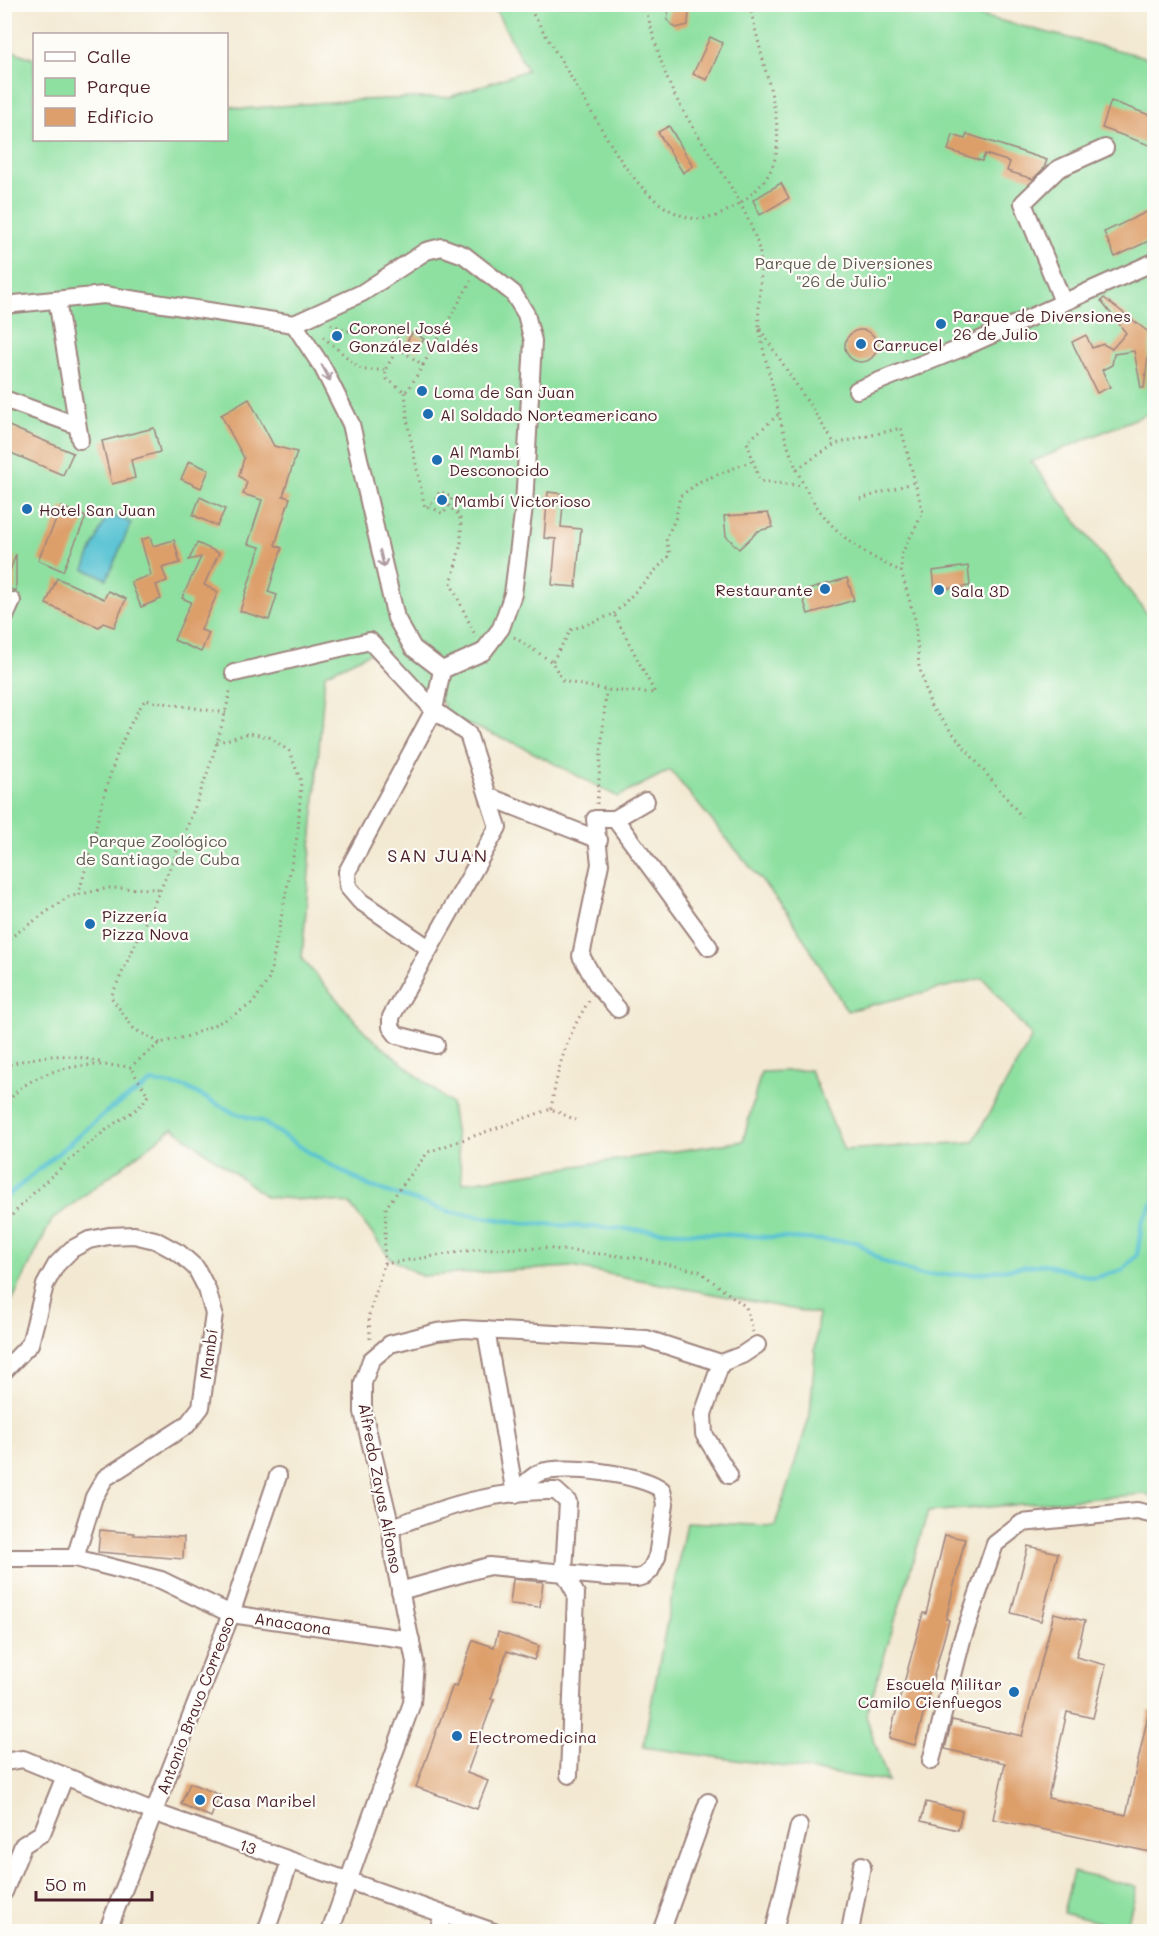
<svg xmlns="http://www.w3.org/2000/svg" width="1159" height="1936" viewBox="0 0 1159 1936" font-family="Mali,sans-serif">
<style>
.green{fill:#8ee0a1;stroke:#6c8066;stroke-width:1.5;fill-rule:evenodd}
.water{fill:#59c3d3;stroke:#52717f;stroke-width:1.5}
.lines{fill:none;stroke-linecap:round;stroke-linejoin:round}
.stream{stroke:#59c3d3;stroke-width:4.5}
.building{fill:#dd9f6b}
.minor-casing{stroke:#9e847e;stroke-width:20}
.path{stroke:#9e847e;stroke-width:3;stroke-dasharray:1.5 4.5;stroke-linecap:butt}
.minor{stroke:#fff;stroke-width:16}
.oneway{stroke:#ae9aa0}
.poi-dot{fill:#1f6fb2;stroke:#fdfcf7;stroke-width:2}
.labels{text-anchor:middle;dominant-baseline:central;stroke-width:4.5;stroke-linejoin:round;paint-order:stroke}
.park-label{font-size:16px;fill:#5e594e;stroke:#fdfcf7}
.poi-label{font-size:16px;fill:#4a1f2b;stroke:#fdfcf7;text-anchor:start}
.street-label{font-size:16px;fill:#4a1f2b;stroke:#fdfcf7}
.neighbourhood-label{font-size:18px;letter-spacing:1.5px;fill:#4a1f2b;stroke:#fdfcf7}
</style>
<rect width="100%" height="100%" fill="#fdfcf7"/>
<filter id="ink" filterUnits="userSpaceOnUse"><feTurbulence type="fractalNoise" baseFrequency=".0167" numOctaves="2"/><feDisplacementMap in="SourceGraphic" scale="12" xChannelSelector="R" yChannelSelector="G"/><feConvolveMatrix kernelMatrix="1 2 1 2 8 2 1 2 1" color-interpolation-filters="sRGB"/></filter>
<filter id="wash" filterUnits="userSpaceOnUse"><feTurbulence type="fractalNoise" baseFrequency=".008" numOctaves="4" result="noise"/><feDisplacementMap in="SourceGraphic" scale="24" xChannelSelector="R" yChannelSelector="G"/><feGaussianBlur stdDeviation="1.35" result="paint"/><feColorMatrix in="noise" values="0 0 0 0 0 0 0 0 0 0 0 0 0 0 0 0 0 1.4 0 .05"/><feComposite in="paint" operator="in"/></filter>
<g filter="url(#wash)">
<rect width="100%" height="100%" fill="#f3e9d2"/>
<g class="green">
<path d="M493,5H937L1154,59V411L1031,462L1154,623V1497L1145,1494L928,1512L866,1716L888,1781L643,1747L686,1522L775,1526L810,1415L818,1314L572,1267L421,1276L390,1258L349,1203L267,1197L173,1128L52,1220L5,1315V48L34,59V140H226L227,105L242,109L357,100L450,97L527,70ZM370,653L427,717L436,697L444,704L441,714L515,743L618,797L670,770L789,914L847,1011L983,978L1032,1037L973,1142L844,1150L810,1070L761,1072L743,1141L463,1183L451,1104L367,1034L302,959L325,674Z"/>
<polygon points="1073,1872 1137,1887 1126,1929 1063,1913"/>
</g>
<polygon class="water" points="106,517 117,517 131,523 107,579 84,569"/>
<g class="lines">
<polyline class="stream" points="4,1199 110,1109 152,1082 185,1087 234,1113 261,1121 308,1152 369,1186 451,1212 522,1223 857,1242 882,1261 921,1275 973,1274 1043,1264 1094,1278 1123,1270 1137,1255 1142,1222 1154,1202"/>
</g>
<g id="blocks">
<g class="building">
<polygon points="681,4 689,11 688,25 676,28 667,20 669,8"/>
<polygon points="710,37 723,43 707,80 693,74"/>
<polygon points="1111,101 1155,117 1155,147 1102,128"/>
<polygon points="669,126 693,166 683,173 658,132"/>
<polygon points="967,134 1047,160 1044,168 1033,179 1007,171 1010,162 985,154 982,161 948,150 953,135 965,139"/>
<polygon points="781,183 789,198 760,215 753,200"/>
<polygon points="1155,208 1155,238 1115,257 1104,232"/>
<polygon points="1104,298 1151,334 1144,388 1141,388 1134,351 1114,354 1112,365 1102,370 1110,387 1097,393 1072,342 1086,335 1092,348 1103,344 1112,349 1126,333 1101,301"/>
<circle cx="861" cy="346" r="16"/>
<polygon points="413,332 424,339 416,352 405,344"/>
<polygon points="249,399 274,446 297,452 283,496 290,498 275,545 282,548 268,592 277,595 269,620 240,611 260,547 248,544 262,500 243,494 247,482 239,476 244,458 221,415"/>
<polygon points="4,424 73,453 63,475 4,450"/>
<polygon points="154,428 160,452 131,460 135,478 112,484 102,441"/>
<polygon points="189,461 209,470 201,488 181,479"/>
<polygon points="548,492 564,494 561,527 581,529 576,587 552,585 556,539 544,538"/>
<polygon points="200,497 225,509 217,526 193,515"/>
<polygon points="62,507 86,517 63,571 38,560"/>
<polygon points="768,513 773,527 758,531 739,549 726,536 724,516"/>
<polygon points="150,537 153,546 174,540 180,563 162,568 167,581 156,585 161,599 141,607 131,582 151,575 141,540"/>
<polygon points="197,543 219,553 204,585 218,592 201,630 209,633 201,652 174,640 191,602 182,598 201,557 189,560"/>
<polygon points="16,554 16,591 4,587"/>
<polygon points="968,566 970,586 935,590 933,571"/>
<polygon points="57,578 104,599 108,591 126,599 114,627 103,623 99,627 46,604"/>
<polygon points="847,578 854,600 808,614 801,592"/>
<polygon points="100,1530 134,1533 134,1535 184,1537 183,1559 98,1552"/>
<polygon points="945,1535 965,1539 946,1619 949,1620 915,1745 889,1738 923,1613 926,1614"/>
<polygon points="1028,1546 1058,1553 1041,1621 1011,1613"/>
<polygon points="513,1579 543,1582 540,1607 510,1604"/>
<polygon points="1054,1613 1085,1621 1076,1657 1106,1665 1093,1718 1067,1712 1048,1798 1126,1815 1149,1711 1155,1712 1155,1808 1152,1822 1155,1822 1155,1853 993,1819 1005,1763 945,1749 952,1720 1022,1736"/>
<polygon points="498,1632 539,1646 534,1660 507,1651 491,1699 494,1699 467,1773 488,1781 477,1809 416,1787 453,1685 457,1686 473,1640 494,1647"/>
<polygon points="190,1783 220,1795 211,1817 181,1804"/>
<polygon points="926,1802 962,1811 958,1830 921,1821"/>
</g>
</g>
</g>
<g filter="url(#ink)">
<use href="#blocks" fill-opacity="0" stroke="#9e847e" stroke-width="1.5"/>
<g class="lines">
<g class="minor-casing">
<g id="minor">
<polyline points="57,300 80,440"/>
<polyline points="1063,302 1023,203 1058,169 1105,148"/>
<polyline points="4,305 104,295 294,324 362,293 426,251 442,247 464,255 513,293 526,314 533,341 524,506 513,594 501,628 483,652 442,670"/>
<polyline points="294,324 323,368 351,424 396,618 413,648 442,670"/>
<polyline points="857,390 962,348 1154,262"/>
<polyline points="4,399 76,425"/>
<polyline points="4,619 12,601"/>
<polyline points="234,673 370,641 434,710 468,734 498,827 391,1017 391,1027 397,1035 436,1045"/>
<polyline points="490,797 599,840"/>
<polyline points="615,819 646,801"/>
<polyline points="429,948 360,901 348,887 347,872 434,710 442,670"/>
<polyline points="618,1009 598,986 581,956 600,864 595,819 615,819 709,947"/>
<polyline points="486,1330 515,1494"/>
<polyline points="721,1363 703,1414 704,1434 729,1475"/>
<polyline points="4,1371 30,1344 45,1285 56,1265 72,1249 89,1240 109,1236 134,1235 155,1240 179,1253 196,1268 207,1289 214,1314 201,1407 187,1425 105,1478 94,1497 75,1558"/>
<path d="M391,1528C446,1506 496,1490 556,1491L568,1502L564,1572L576,1594L569,1775"/>
<polyline points="4,1558 75,1558 161,1580 231,1614 411,1640"/>
<path d="M400,1591L489,1566L608,1577L637,1578L644,1576L650,1571L657,1557L665,1504L662,1490C643,1474 563,1464 539,1473C530,1477 522,1487 515,1494"/>
<polyline points="931,1761 962,1640 995,1544 1022,1523 1137,1511 1154,1515"/>
<polyline points="4,1762 23,1759 153,1812 494,1932"/>
<polyline points="4,1892 23,1845 42,1833 65,1776"/>
<polyline points="107,1932 231,1614 278,1476"/>
<polyline points="266,1932 290,1861"/>
<polyline points="330,1932 412,1703 415,1662 394,1560 391,1528 363,1412 363,1383 371,1360 390,1344 437,1332 464,1329 647,1339 721,1363 742,1355 757,1345"/>
<polyline points="438,1932 443,1914"/>
<polyline points="661,1932 708,1802"/>
<polyline points="774,1932 799,1826"/>
<polyline points="850,1932 862,1865"/>
</g>
</g>
<g class="path">
<path d="M527,4C549,41 571,77 592,113C611,144 626,174 653,198C672,215 699,226 723,213C785,180 784,145 769,84C762,57 756,31 749,4"/>
<path d="M644,4C653,32 660,64 672,90C699,145 742,190 759,249C764,271 757,303 759,326C762,347 768,368 773,388C792,476 814,534 901,571L915,619L919,666L931,707L1022,817"/>
<polyline points="331,324 347,331 397,327 398,348"/>
<polyline points="760,329 835,444"/>
<polyline points="323,337 362,370 385,370"/>
<polygon points="398,348 423,365 410,387 405,392 387,379 385,370"/>
<polyline points="423,365 471,281"/>
<polyline points="405,392 408,426 425,508 430,506 440,491 452,498 449,506 459,515 461,523 461,543 451,584 476,637"/>
<polyline points="778,415 747,442 760,481 803,486"/>
<polyline points="797,469 835,444 901,428 923,513 902,553 901,571"/>
<polyline points="860,499 916,482"/>
<polyline points="430,506 443,514 449,506"/>
<polyline points="614,614 670,555 666,539 676,517 680,496 701,481 752,461"/>
<polyline points="514,637 552,662 563,681 606,690 655,693 614,614 571,630 552,662"/>
<polyline points="597,804 606,690"/>
<path d="M78,895C98,831 106,756 145,700L226,713"/>
<polyline points="4,942 68,897 109,888 160,889"/>
<path d="M160,1043L134,1029L111,997C156,898 209,794 231,687"/>
<path d="M4,1066C41,1055 65,1051 102,1063"/>
<path d="M551,1109C558,1066 566,1037 590,999"/>
<path d="M4,1113C7,1107 10,1098 15,1093C46,1065 91,1062 130,1067L160,1043L189,1036L229,1018L253,1003L269,979L272,965L298,831L301,781L289,751L269,737L250,733L216,743"/>
<path d="M4,1224C36,1188 73,1156 110,1127C123,1116 140,1111 148,1095L130,1067"/>
<polyline points="384,1264 479,1249 544,1248 638,1258 699,1271 746,1307 753,1332"/>
<polyline points="370,1339 369,1315 384,1264 386,1207 428,1152 551,1109 576,1120"/>
</g>
<use href="#minor" class="minor"/>
</g>
<defs><path id="oneway-shaft" d="M-6 0H5M1.5-3L5.5 0L1.5 3" fill="none" stroke-width="1.6" stroke-linecap="round" stroke-linejoin="round" transform="scale(1.5)"/></defs>
<g class="oneway">
<use href="#oneway-shaft" transform="translate(326 373) rotate(62)"/>
<use href="#oneway-shaft" transform="translate(382 559) rotate(77)"/>
</g>
</g>
<g class="poi-dot">
<circle cx="941" cy="324" r="6"/>
<circle cx="337" cy="336" r="6"/>
<circle cx="861" cy="344" r="6"/>
<circle cx="422" cy="391" r="6"/>
<circle cx="428" cy="414" r="6"/>
<circle cx="437" cy="460" r="6"/>
<circle cx="442" cy="500" r="6"/>
<circle cx="27" cy="509" r="6"/>
<circle cx="825" cy="589" r="6"/>
<circle cx="939" cy="590" r="6"/>
<circle cx="90" cy="924" r="6"/>
<circle cx="1014" cy="1692" r="6"/>
<circle cx="457" cy="1736" r="6"/>
<circle cx="200" cy="1800" r="6"/>
</g>
<g class="labels">
<g class="park-label">
<text x="844" y="262">Parque de Diversiones<tspan x="844" dy="18">"26 de Julio"</tspan></text>
<text x="158" y="840">Parque Zoológico<tspan x="158" dy="18">de Santiago de Cuba</tspan></text>
</g>
<g class="poi-label">
<text x="953" y="315">Parque de Diversiones<tspan x="953" dy="18">26 de Julio</tspan></text>
<text x="349" y="327">Coronel José<tspan x="349" dy="18">González Valdés</tspan></text>
<text x="873" y="344">Carrucel</text>
<text x="434" y="391">Loma de San Juan</text>
<text x="440" y="414">Al Soldado Norteamericano</text>
<text x="449" y="451">Al Mambí<tspan x="449" dy="18">Desconocido</tspan></text>
<text x="454" y="500">Mambí Victorioso</text>
<text x="39" y="509">Hotel San Juan</text>
<text x="813" y="589" text-anchor="end">Restaurante</text>
<text x="951" y="590">Sala 3D</text>
<text x="102" y="915">Pizzería<tspan x="102" dy="18">Pizza Nova</tspan></text>
<text x="1002" y="1683" text-anchor="end">Escuela Militar<tspan x="1002" dy="18">Camilo Cienfuegos</tspan></text>
<text x="469" y="1736">Electromedicina</text>
<text x="212" y="1800">Casa Maribel</text>
</g>
<g class="street-label">
<text transform="translate(208 1354) rotate(-82)">Mambí</text>
<text transform="translate(381 1488) rotate(79)">Alfredo Zayas Alfonso</text>
<text transform="translate(293 1623) rotate(8)">Anacaona</text>
<text transform="translate(195 1705) rotate(-69)">Antonio Bravo Correoso</text>
<text transform="translate(248 1846) rotate(20)">13</text>
</g>
<g class="neighbourhood-label">
<text x="438" y="855">SAN JUAN</text>
</g>
</g>
<rect width="1159" height="1936" fill="none" stroke="#fdfcf7" stroke-width="24"/>
<rect x="33" y="33" width="195" height="108" fill="#fdfcf7" stroke="#b5a4a5" stroke-width="1.5"/>
<rect x="45" y="52" width="30" height="9" fill="#ffffff" stroke="#b5a4a5" stroke-width="1.5"/>
<text x="87" y="63" font-size="18" fill="#4a1f2b">Calle</text>
<rect x="45" y="78" width="30" height="18" fill="#8ee0a1" stroke="#b5a4a5" stroke-width="1.5"/>
<text x="87" y="93" font-size="18" fill="#4a1f2b">Parque</text>
<rect x="45" y="108" width="30" height="18" fill="#dd9f6b" stroke="#b5a4a5" stroke-width="1.5"/>
<text x="87" y="123" font-size="18" fill="#4a1f2b">Edificio</text>
<path d="M36 1891v9h116v-9" fill="none" stroke="#4a1f2b" stroke-width="3"/>
<text x="45" y="1891" font-size="18" fill="#4a1f2b" stroke="#fdfcf7" stroke-width="4.5" paint-order="stroke">50 m</text>
</svg>
